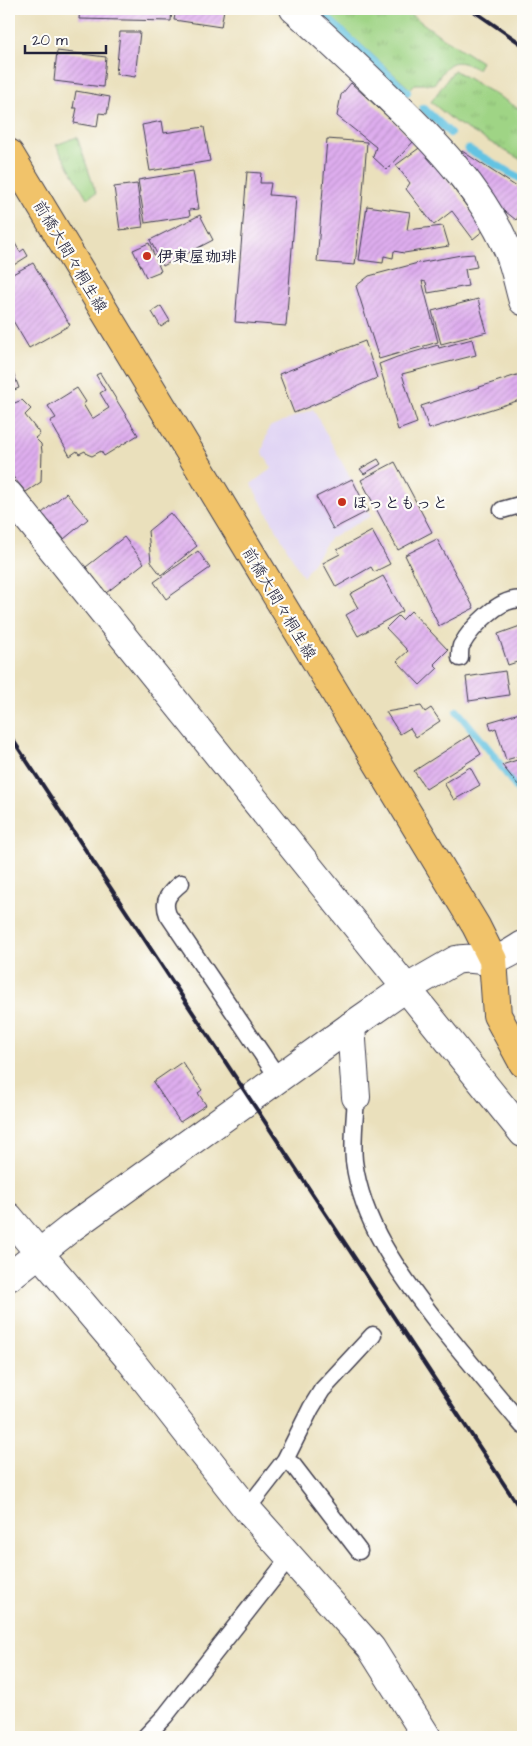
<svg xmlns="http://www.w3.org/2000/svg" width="532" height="1746" font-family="'Architects Daughter','Klee One',sans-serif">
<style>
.built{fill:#e0d4f4}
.grass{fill:url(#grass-tufts);stroke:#607b60}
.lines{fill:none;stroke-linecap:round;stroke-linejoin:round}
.stream{stroke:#64c3e2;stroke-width:8}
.building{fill:url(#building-hatch)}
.service-casing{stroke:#403e4e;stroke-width:19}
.minor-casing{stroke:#403e4e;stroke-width:30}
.tertiary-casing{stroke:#403e4e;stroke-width:30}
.primary-casing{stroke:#403e4e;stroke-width:30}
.service{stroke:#fff;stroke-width:16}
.minor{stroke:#fff;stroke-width:28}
.tertiary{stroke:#fff;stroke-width:28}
.primary{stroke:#f1c36a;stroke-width:28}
.rail{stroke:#22223b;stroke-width:4}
.poi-dot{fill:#c8321e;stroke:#fdfcf7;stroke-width:2}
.labels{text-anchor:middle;stroke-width:4.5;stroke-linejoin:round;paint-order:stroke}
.street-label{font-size:16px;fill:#22223b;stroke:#fdfcf7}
.poi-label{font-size:16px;font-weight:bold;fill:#22223b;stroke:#fdfcf7;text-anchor:start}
</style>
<defs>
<pattern id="grass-tufts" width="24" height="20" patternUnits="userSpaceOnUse" patternTransform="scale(1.25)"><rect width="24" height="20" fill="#9fd485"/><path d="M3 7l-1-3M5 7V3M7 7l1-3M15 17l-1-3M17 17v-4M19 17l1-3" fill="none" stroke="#89b674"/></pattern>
<pattern id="building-hatch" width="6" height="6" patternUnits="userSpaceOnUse" patternTransform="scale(1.25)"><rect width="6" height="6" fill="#deadee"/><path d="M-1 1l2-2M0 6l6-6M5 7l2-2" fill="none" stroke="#be95cd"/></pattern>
</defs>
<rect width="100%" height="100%" fill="#fdfcf7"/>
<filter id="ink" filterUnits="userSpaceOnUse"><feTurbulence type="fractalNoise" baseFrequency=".02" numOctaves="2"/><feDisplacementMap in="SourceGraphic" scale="10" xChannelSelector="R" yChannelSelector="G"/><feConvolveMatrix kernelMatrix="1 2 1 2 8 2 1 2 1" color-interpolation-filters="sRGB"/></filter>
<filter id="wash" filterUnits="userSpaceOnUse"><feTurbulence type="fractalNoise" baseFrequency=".0096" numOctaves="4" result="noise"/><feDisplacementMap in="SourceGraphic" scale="20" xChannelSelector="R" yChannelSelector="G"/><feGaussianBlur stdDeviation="1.12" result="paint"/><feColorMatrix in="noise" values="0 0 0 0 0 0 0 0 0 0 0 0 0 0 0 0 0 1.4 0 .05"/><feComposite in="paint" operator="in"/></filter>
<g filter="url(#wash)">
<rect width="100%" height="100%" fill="#eae0bc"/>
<path class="built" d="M313,409L371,516L330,538L303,577L251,484L272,468L262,452L269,427Z"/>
<path class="grass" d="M322,9H403L439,35L481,62L477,69C451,55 448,64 434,84H415L410,89Z
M454,70L523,111V161L455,122L431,102Z
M77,137L96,193L87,198L56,145Z"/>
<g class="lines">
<path class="stream" d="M317,9L407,92
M423,108L450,133
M468,149L523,180
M457,711L491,752L523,797"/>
</g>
<g id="blocks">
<path class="building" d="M80,9H172L171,21L79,19Z
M176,9H224L221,27L174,20Z
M120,32H140L135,77L116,74Z
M57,51L106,57L103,87L54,81Z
M351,83L414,141L387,170L373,157L376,147L337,116L341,95Z
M76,91L110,97L107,114L99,113L97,127L74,123L77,108H73Z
M162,121L164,133L204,127L210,161L150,171L142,125Z
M327,139L367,142L362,203L355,265L317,262Z
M422,146L484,230L473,239L452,211L434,225L406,189L410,183L396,165Z
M462,151L523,191V211L516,220L491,200L459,155Z
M193,171L199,209L189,210L190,216L145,223L138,180Z
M247,172L261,173L260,183H271L269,195L296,197L286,326L235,322Z
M137,184L143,227L120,230L114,187Z
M367,206L410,212L407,230L443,226L449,246L404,253L394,251L393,258L384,256L383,263L359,260Z
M200,215L213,240L163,266L150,240Z
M9,233L20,252L24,249L28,256L9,268Z
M149,243L161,271L146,277L133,250Z
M474,254L477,267L465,269L468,286L428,293L426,282L422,281L438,342L379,359L356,286L369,276L418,263L461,255Z
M33,263L70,325L29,348L9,314V276Z
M478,299L487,332L441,344L432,311Z
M161,306L170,321L161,327L152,312Z
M472,339L476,355L402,374L417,423L398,430L379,364L397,357L438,345L439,348Z
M365,341L377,378L294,413L279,374Z
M9,361L19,388L9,392Z
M100,373L138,435L104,456L101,451L92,456L87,454L85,451L79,454L77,451L70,456L50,421L56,418L48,406L77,388L86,402L83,404L92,419L109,408L100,393L105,390L96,375Z
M523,373V399L429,429L421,406Z
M9,396L12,404L22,400L31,409L25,415L40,434L35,438L41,444L42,452L41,482L26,492L9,472Z
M378,459L381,464L364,474L360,469Z
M395,462L432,532L398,550L361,480Z
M352,479L368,511L333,529L316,497Z
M66,493L88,519L64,539L42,513Z
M170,513L197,546L161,575L151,562L148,531Z
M372,531L390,564L374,572L371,567L336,587L323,563L340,554L337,550Z
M124,537L144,563L106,593L86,567Z
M437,539L474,608L439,626L405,555Z
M198,551L210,568L166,599L154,582Z
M383,576L403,611L358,636L346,615L358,608L350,594Z
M411,611L448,650L434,664L438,668L420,685L397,661L408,651L386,628L398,616L402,620Z
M523,625V660L508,665L498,634Z
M505,671L509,695L469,701L466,677Z
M523,674V702H520L517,675Z
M421,706L425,712L431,708L440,721L416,737L410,728L400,734L386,712Z
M523,712V755L506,760L496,728L491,730L489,722Z
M470,735L481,754L426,789L414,771Z
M523,758V791L502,765Z
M470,767L480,785L454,800L444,783Z
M182,1062L202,1090L198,1093L206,1105L180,1122L153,1082Z"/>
</g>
</g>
<g filter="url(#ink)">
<use href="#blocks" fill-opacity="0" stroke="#403e4e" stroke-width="1"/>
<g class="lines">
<defs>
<path id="service" d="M502,510L523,504
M460,658C460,654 460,649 461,646C471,628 501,595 523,600
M181,883C169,893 162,900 168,915L279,1079
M356,1097C355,1117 352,1141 354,1161C362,1223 399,1273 436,1321C464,1356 494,1391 523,1426
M285,1460L293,1465L359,1551
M247,1509L285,1460L311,1408L322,1390L373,1335
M145,1737L165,1716L283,1566L291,1557"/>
<path id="minor" d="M294,9C325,36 354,64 383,92C431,138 481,188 508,250C515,266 518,284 523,301
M351,1026L356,1097
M39,1253L130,1360L247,1509L371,1648L427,1737"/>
<path id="tertiary" d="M9,495L523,1133
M9,1217L39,1253
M9,1277L71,1228L351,1026L397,994L456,960C471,956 481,962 493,960C504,958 515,950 523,945"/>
<path id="primary" d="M9,153L476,926L493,960L497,1015L523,1063"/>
</defs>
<use href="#service" class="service-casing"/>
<use href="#minor" class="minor-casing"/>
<use href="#tertiary" class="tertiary-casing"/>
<use href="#primary" class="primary-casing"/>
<use href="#service" class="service"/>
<use href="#minor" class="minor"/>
<use href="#tertiary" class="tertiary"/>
<use href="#primary" class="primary"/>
<path class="rail" d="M471,9L523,45
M9,734L523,1513"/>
</g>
</g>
<g class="poi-dot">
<circle cx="147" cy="256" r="5"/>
<circle cx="342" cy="502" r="5"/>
</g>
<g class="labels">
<g class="street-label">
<text transform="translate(71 256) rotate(59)" y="6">前橋大間々桐生線</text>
<text transform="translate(280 603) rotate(59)" y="6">前橋大間々桐生線</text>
</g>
<g class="poi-label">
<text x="157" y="262">伊東屋珈琲</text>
<text x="352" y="508">ほっともっと</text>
</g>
</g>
<rect width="532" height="1746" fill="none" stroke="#fdfcf7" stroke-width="30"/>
<path d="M25 45v8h81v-8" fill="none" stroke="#22223b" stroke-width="2.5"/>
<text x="32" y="45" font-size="15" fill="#22223b" stroke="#fdfcf7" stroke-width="4" paint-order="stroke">20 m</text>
</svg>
